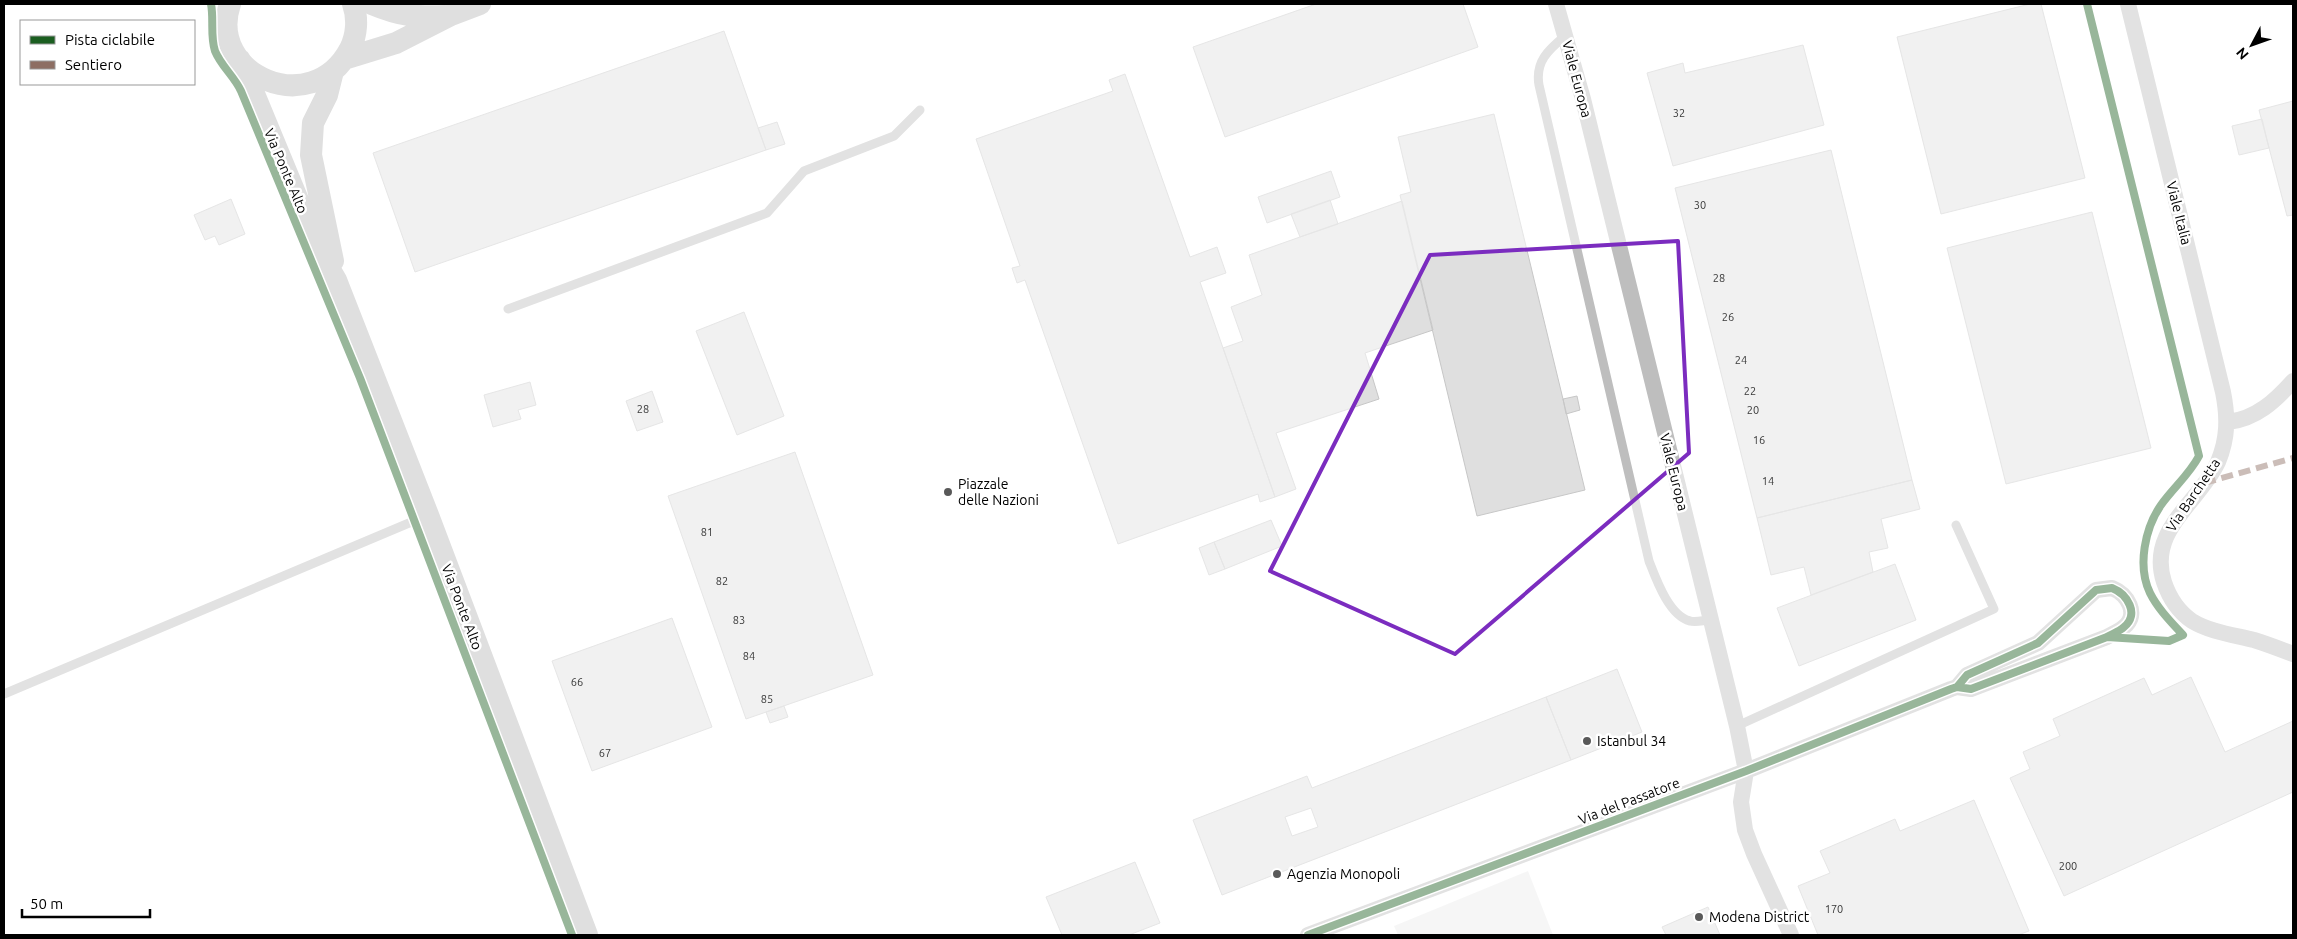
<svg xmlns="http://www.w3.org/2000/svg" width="2297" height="939" font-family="Ubuntu,sans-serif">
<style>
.green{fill:#ececec}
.building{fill:#dfdfdf;stroke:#c7c7c7;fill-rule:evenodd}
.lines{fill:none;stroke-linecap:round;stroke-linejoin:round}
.lane{stroke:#bebebe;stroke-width:9}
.street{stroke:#bebebe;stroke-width:16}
.secondary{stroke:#b8b8b8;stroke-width:22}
.quiet{stroke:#8d6e63;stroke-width:6;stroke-dasharray:12 6;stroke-linecap:butt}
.cycleway-casing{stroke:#fff;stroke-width:11}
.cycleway{stroke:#1b5e20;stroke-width:8}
.marked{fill:none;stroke:#7b2cbf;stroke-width:4;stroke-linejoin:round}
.poi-dot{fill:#595959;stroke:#fff;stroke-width:2}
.labels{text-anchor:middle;stroke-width:5;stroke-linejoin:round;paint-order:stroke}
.number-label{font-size:11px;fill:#383838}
.street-label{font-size:14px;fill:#000;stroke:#fff}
.poi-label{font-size:14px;fill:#000;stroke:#fff;text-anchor:start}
</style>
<rect width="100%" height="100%" fill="#fff"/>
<path class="green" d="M1528,871L1553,935H1398L1394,926Z"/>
<path class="building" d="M1316,4H1463L1478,47L1225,137L1193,47Z
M2030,4H2041L2085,178L1941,214L1897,37Z
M724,31L766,150L415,272L373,153Z
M1803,45L1824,125L1673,166L1647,73L1683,63L1685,73Z
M1125,74L1190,257L1217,247L1226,273L1200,282L1275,497L1260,502L1258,494L1118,544L1025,280L1017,283L1012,268L1020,266L976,139L1113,91L1109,80Z
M2293,101V215L2287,216L2259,110Z
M1494,114L1585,490L1477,516L1400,195L1411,192L1398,137Z
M2262,119L2269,148L2239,155L2232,126Z
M777,122L785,144L766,150L758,128Z
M1831,150L1912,480L1757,518L1675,188Z
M1331,171L1340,197L1267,223L1258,197Z
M231,199L245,234L219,245L215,236L205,240L194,215Z
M1330,200L1338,224L1300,237L1291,214Z
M1402,201L1433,330L1365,353L1379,399L1276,433L1296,489L1275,497L1223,348L1243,341L1231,307L1262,295L1249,255Z
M2092,212L2151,448L2006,484L1947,248Z
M744,312L784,416L737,435L696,331Z
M530,382L536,405L518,410L521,419L493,427L484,395Z
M652,391L663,422L637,431L626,401Z
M1577,396L1580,410L1566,414L1563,399Z
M795,452L873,675L746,719L668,496Z
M1912,480L1920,509L1881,519L1888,548L1869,552L1873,572L1811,595L1804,567L1771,575L1757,518Z
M1271,520L1282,546L1225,569L1214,542Z
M1214,542L1225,569L1209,575L1199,548Z
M1895,564L1916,620L1799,666L1777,608Z
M672,618L712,727L592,771L552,661Z
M1617,669L1642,732L1571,760L1546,697Z
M2191,677L2225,752L2293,721V792L2064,896L2010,778L2030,769L2023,752L2060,736L2053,719L2144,678L2152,695Z
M1546,697L1571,760L1222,895L1193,820L1307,776L1312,788ZM1311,808L1318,827L1292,836L1285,817Z
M784,706L788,717L770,723L766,712Z
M1974,800L2029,931L2018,935H1818L1798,886L1830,873L1820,851L1895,819L1900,831Z
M1135,862L1160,923L1129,935H1062L1046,897Z
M1708,907L1720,935H1666L1662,927Z"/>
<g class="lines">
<path class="lane" d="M1565,36C1548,50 1535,62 1539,85L1649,561C1656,579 1669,616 1690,621C1696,623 1704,620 1710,620
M508,309L767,213L804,171L894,136L920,110
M4,694L428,515
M1737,726L1994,609L1956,525"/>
<path class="street" d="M1556,4L1583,99L1737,726L1746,771L1741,802L1745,830L1754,854L1791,935
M2128,4L2223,392C2228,417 2228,438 2218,462C2199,503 2147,530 2164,582C2169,597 2179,612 2192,621C2210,632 2234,635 2254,640C2267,644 2280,649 2293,654
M2228,422C2256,419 2275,401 2293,381
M1308,935L1746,771L1951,689L1957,687L1971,689L2107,637C2112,634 2120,631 2124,627C2140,614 2127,594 2112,588L2096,590L2038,643L1967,675L1957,687"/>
<path class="secondary" d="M230,4C206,75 312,121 350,49C357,35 358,18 353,4
M372,4C401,16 415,17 445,16
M344,59L396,43L451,15L480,4
M240,60L319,251L336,280L428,515L587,935
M333,261L311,155L313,123L327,95L333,71"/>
<path class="quiet" d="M2204,483L2293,458"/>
<defs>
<path id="cycleway" d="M211,4C214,19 210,36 215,51C221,66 234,76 241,91L360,378L572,935
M2087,4L2199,456C2189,475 2173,488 2161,505C2145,528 2137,566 2150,593C2158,609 2171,622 2183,635L2169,641L2107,637
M1308,935L1746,771L1951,689L1957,687L1971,689L2107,637C2112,634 2120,631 2124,627C2140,614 2127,594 2112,588L2096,590L2038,643L1967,675L1957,687"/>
</defs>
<use href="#cycleway" class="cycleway-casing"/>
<use href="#cycleway" class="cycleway"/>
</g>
<path d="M0 0H2297V939H0ZM1678,241L1689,453L1455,654L1270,571L1430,255Z" fill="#fff" fill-opacity=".55" fill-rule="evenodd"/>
<path class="marked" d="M1678,241L1689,453L1455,654L1270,571L1430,255Z"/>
<g class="poi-dot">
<circle cx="948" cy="492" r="5"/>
<circle cx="1587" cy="741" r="5"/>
<circle cx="1277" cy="874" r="5"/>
<circle cx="1699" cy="917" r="5"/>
</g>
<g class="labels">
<g class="number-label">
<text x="1679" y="117">32</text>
<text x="1700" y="209">30</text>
<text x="1719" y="282">28</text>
<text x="1728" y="321">26</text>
<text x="1741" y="364">24</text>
<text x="1750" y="395">22</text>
<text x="643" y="413">28</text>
<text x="1753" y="414">20</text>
<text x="1759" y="444">16</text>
<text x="1768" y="485">14</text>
<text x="707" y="536">81</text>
<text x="722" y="585">82</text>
<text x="739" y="624">83</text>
<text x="749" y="660">84</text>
<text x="577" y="686">66</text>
<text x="767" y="703">85</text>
<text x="605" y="757">67</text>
<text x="2068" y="870">200</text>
<text x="1834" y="913">170</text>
</g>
<g class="street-label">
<text transform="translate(1577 79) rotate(75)" y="5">Viale Europa</text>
<text transform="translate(286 171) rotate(67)" y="5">Via Ponte Alto</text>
<text transform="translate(2179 213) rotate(76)" y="5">Viale Italia</text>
<text transform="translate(1674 472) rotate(76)" y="5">Viale Europa</text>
<text transform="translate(2193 495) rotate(-56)" y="5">Via Barchetta</text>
<text transform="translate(462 607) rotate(69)" y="5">Via Ponte Alto</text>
<text transform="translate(1629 801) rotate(-21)" y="5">Via del Passatore</text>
</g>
<g class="poi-label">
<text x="958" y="489">Piazzale<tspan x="958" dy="16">delle Nazioni</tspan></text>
<text x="1597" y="746">Istanbul 34</text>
<text x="1287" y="879">Agenzia Monopoli</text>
<text x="1709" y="922">Modena District</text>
</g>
</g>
<rect width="2297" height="939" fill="none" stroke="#000000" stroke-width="10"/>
<rect x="20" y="20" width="175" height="65" fill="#ffffff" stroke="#999999"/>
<rect x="30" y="36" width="25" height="8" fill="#1b5e20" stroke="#999999"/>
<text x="65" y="45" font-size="15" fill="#000000">Pista ciclabile</text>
<rect x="30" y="61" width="25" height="8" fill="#8d6e63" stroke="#999999"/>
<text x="65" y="70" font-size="15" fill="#000000">Sentiero</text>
<g transform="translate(2252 45) rotate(229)" stroke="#ffffff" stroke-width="4" paint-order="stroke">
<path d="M0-4L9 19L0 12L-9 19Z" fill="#000000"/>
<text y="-8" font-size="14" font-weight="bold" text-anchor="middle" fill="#000000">N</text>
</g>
<path d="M22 909v8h128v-8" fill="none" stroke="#000000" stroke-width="2.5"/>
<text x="30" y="909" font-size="15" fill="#000000" stroke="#ffffff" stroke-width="4" paint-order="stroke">50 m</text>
</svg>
